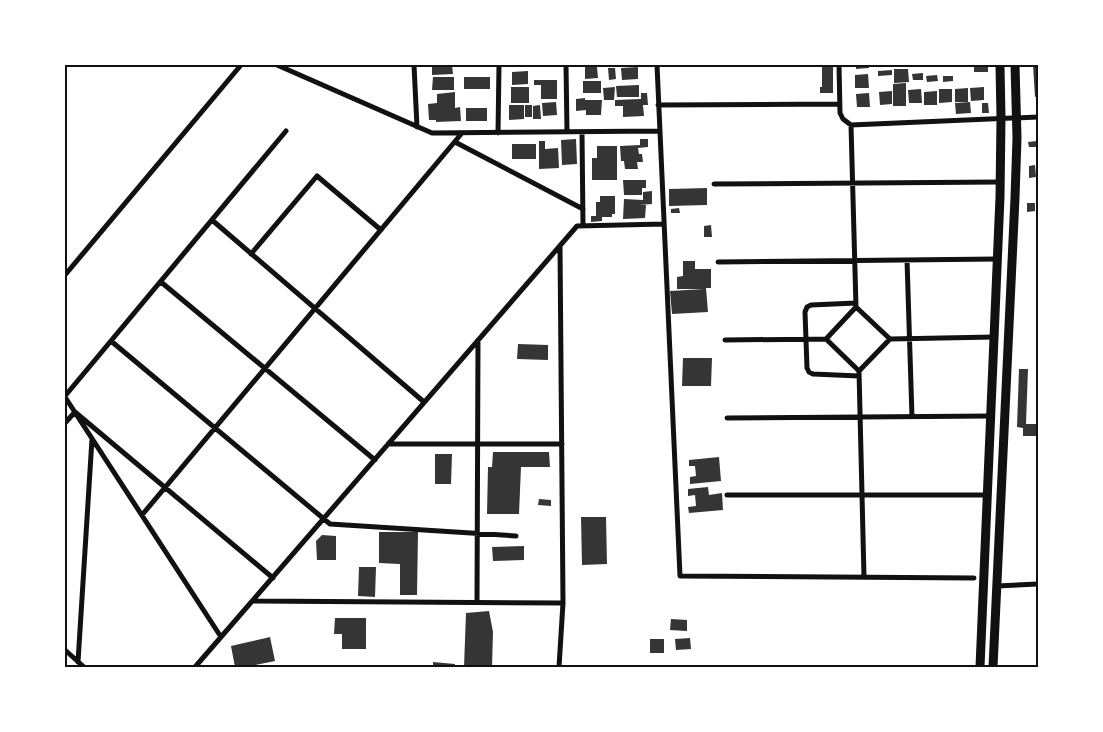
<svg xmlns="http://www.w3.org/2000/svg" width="1103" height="732" font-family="Manrope,sans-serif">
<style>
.building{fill:#353535}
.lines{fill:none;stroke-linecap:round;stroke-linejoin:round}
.minor{stroke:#111;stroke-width:5}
.tertiary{stroke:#111;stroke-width:9}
.neatline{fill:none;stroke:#111;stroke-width:2}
</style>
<rect width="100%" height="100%" fill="#fff"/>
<path class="building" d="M432,65H452L453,74L432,75Z
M822,65H833V93H820V87H822Z
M856,65H869V68L856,69Z
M974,65H988V72H974Z
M1033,65H1038V96L1035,97Z
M585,67H597L598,78L585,79Z
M638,67V79L622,80L621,68Z
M608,68H615L616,79L609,80Z
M894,69H908L909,82L894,83Z
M892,70V75L878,76V71Z
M528,71V84L512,85V72Z
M923,73V80H913L912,74Z
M868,74L869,88H855V75Z
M937,75L938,81L927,82L926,76Z
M943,76H953V81L943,82Z
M433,77H454V90H432Z
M464,77H490V89H464Z
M534,80H557V99H541V85H534Z
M583,81H601V93H583Z
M906,83V106H893V84Z
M639,85V97H617L616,86Z
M511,87H529V103H511Z
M615,87L614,100H604L603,88Z
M984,87V100L971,101L970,88Z
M968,88V102H955V89Z
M921,89L922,103H909L908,90Z
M939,89H952V102L939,103Z
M892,91V104L880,105L879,92Z
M937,91V105H924V92Z
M455,92V108L460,107L461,121L436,122V120H429L428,104L437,103V94Z
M641,93H647L648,105H643L644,116L623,117V106H615V100L641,99Z
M869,93L870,107H857L856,94Z
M585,98V100H602L601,115H586V110L576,111V99Z
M556,102L557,115L543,116L542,103Z
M970,102L971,113L956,114L955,103Z
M982,103H988L989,113H982Z
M509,105H524V119L509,120Z
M525,105H532V117H525Z
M540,105L541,119H533V106Z
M466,108H487V121H466Z
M576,139L577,164L562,165L561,140Z
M640,139H648V147L638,148L639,154H642L643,162H637L638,169H625L624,161H621L620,146L640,145Z
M539,141H545V149L558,148L559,168L539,169Z
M1037,141V147H1029L1028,142Z
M512,144H536V159H512Z
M597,146H617V180H592V158H597Z
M1035,165L1036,177L1029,178V166Z
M623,180H646V188H642V195H624Z
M707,188V205L669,206V189Z
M652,191V204L639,205H646L645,218L623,219L624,199L643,200V192Z
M600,196H615V214H612V217H602V221L591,222V216H596V202H600Z
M1027,203H1035V211L1027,212Z
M679,208L680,213H671V209Z
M711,225L712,237H704V226Z
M683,261H695V269H711V288H706L708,312L672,314L670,291L704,289H677V277L683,276Z
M518,344L548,345V360L517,359Z
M683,358H712L711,386H682Z
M1019,369H1028L1026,424H1038V436H1023V428L1017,427Z
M493,452H549L550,467H521L519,514H487L488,467H492Z
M435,454H452L451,484H435Z
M719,457L721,481L690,484V477L696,476L695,466H689V460Z
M708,487L709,495L722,493L723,510L689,513L688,507L696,506L695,495L688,496V489Z
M539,499L551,500V506L538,505Z
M581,517H606L607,564L582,565Z
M379,532H418L417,595H400V564L379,563Z
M322,535L336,536V560H317L316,541Z
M524,546V560L493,561L492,547Z
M359,567H376L375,597L358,596Z
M489,611L493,632L492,667H464L466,613Z
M335,618H366V649H342V634H334Z
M671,619L687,620V631L670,630Z
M270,637L275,661L245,667H235L231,646Z
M690,638L691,649L676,650L675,639Z
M650,639H664V653H650Z
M433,662L455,664V667H433Z"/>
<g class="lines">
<path class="minor" d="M277,65L432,133L660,131
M414,65L417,127
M566,65L567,132
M657,65L680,576L974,578
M839,65L840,113L843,119L851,125L1038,117
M658,105L839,104
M851,125L856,307L890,339L859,371L826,339L856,307
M582,132L583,226
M498,133L499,65
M455,142L583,209
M714,184L1000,182
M212,220L424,402
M251,254L317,176L381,230
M907,260L912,417
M718,262L997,259
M65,275L241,65
M161,282L375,460
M856,303L811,305L807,307L805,312L807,368L809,372L813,374L859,376
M890,339L994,337
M725,340L826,339
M111,341L330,524L516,536
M859,371L864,577
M65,396L286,131
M65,397L221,637
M727,418L991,416
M65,423L75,412L273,578
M388,444H562
M727,495H987
M142,515L462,133
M997,586L1038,584
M253,601L563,603
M477,602L478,340
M65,650L84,667
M78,662L92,439
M195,667L577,226L664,224
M559,667L563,603L560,246"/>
<path class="tertiary" d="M980,667L1000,197L1001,118L1000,65
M993,667L1015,198L1017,138L1015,65"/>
</g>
<rect width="1103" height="732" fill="none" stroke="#ffffff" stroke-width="132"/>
<rect x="66" y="66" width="971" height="600" class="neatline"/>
</svg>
